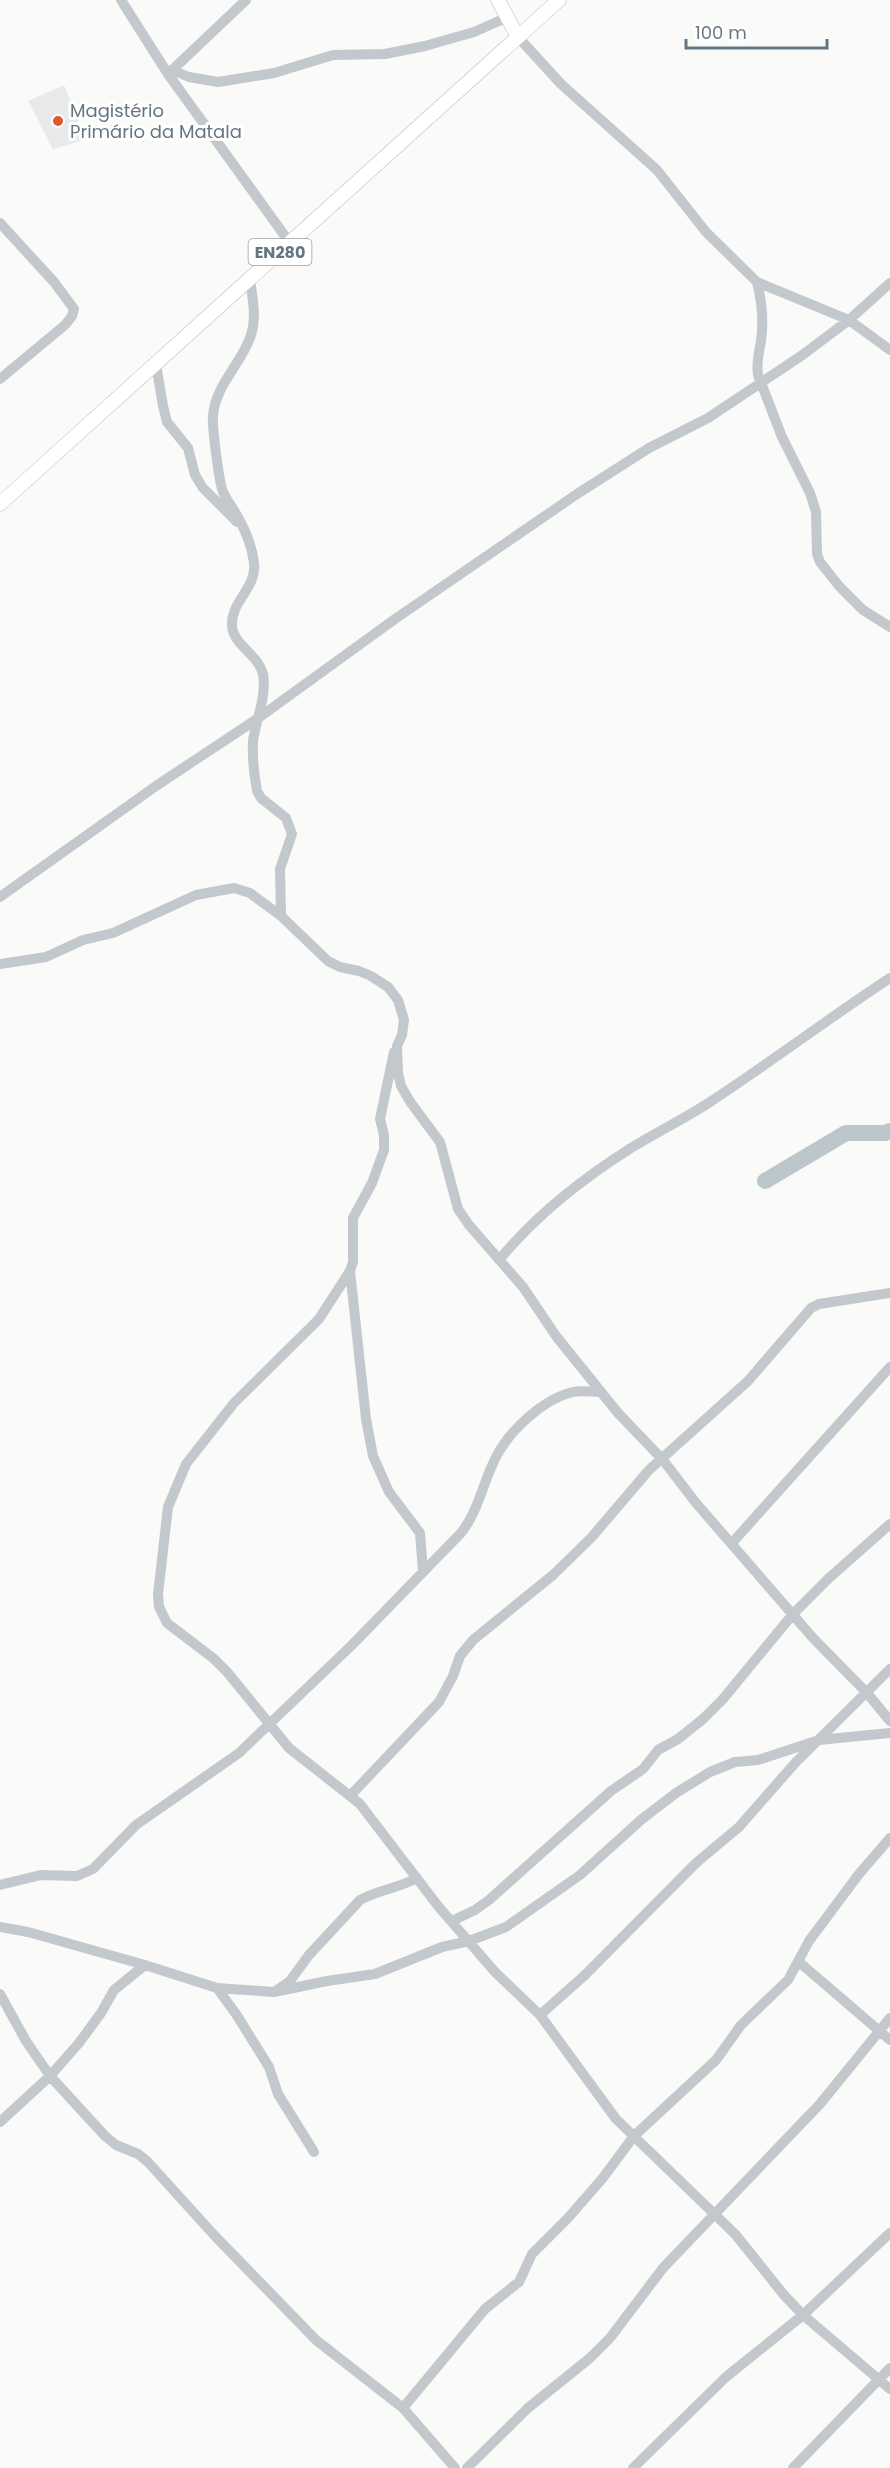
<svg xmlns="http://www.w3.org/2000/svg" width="890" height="2468" font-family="Poppins,sans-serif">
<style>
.built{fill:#e8e9e9}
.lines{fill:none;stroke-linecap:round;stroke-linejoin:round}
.river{stroke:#bbc7cb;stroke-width:16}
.major-casing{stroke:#b5babe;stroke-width:15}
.minor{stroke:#c3c8cc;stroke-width:10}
.major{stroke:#fff;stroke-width:14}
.poi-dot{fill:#e4572e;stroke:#fff;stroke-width:2}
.labels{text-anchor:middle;stroke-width:6;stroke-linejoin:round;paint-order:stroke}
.shield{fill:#fff;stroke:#939fa8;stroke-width:1.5}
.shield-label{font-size:16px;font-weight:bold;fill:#657683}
.poi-label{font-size:18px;fill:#657683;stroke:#fff;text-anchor:start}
</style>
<rect width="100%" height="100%" fill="#fafaf8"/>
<path class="built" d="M64,85L85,140L53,149L28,101Z"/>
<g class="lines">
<path class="river" d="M765,1181L846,1133H885L890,1131"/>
<defs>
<path id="major" d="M498,0L518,37
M0,504L559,0"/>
</defs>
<use href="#major" class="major-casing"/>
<path class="minor" d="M121,0L168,74L290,243
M518,37L561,84L657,170L706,232L757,282L849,320L890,350
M172,70L189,77L218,82L274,73L333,55L385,54L425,46L474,32L508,17
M168,74L246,0
M0,223L54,282L74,309L72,316L65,325L0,379
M250,280C253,300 257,319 250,338C240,365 215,386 213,416C212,427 219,482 223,492C226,499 231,505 235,512C244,527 252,545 254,563C257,588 231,601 232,625C232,644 258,654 263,674C267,696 256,719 253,741C252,758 254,774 257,791L261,798L286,818L292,834L280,869L281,916
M757,282C762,302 764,320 761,341C759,353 756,362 758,375L782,437L810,493L816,512L817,554L820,562L839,586L863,610L890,627
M156,364L163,406L167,422L188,448L195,475L203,488L237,522
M0,897L156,786L257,719L395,619L577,494L649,448L708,418L801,356L849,320L890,283
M0,964L46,957L83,940L113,933L196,895L234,888L250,893L281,916L328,961L340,967L359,971L371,976L388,987L398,1000L404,1020L402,1035L397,1046L398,1073L401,1086L411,1103L440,1142L458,1209L469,1225L523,1287L556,1336L618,1413L663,1460L696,1503L813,1638L867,1693L890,1721
M499,1260C536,1215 582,1179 631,1148C657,1132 684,1119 710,1102C771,1062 829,1018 890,978
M350,1271L366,1419L373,1456L389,1492L420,1533L423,1572
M890,1293L819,1304L811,1308L748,1381L649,1470L591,1538L553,1575L473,1640L460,1656L453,1676L439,1702L350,1796L360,1804L438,1906L495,1972L540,2015L616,2119L735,2234L784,2295L803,2315L890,2389
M732,1543L890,1367
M350,1796L289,1748L228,1673L213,1658L167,1623L159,1607L158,1594L168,1507L186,1464L234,1403L319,1319L350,1271L353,1262V1218L372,1183L384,1150V1135L380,1119L394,1052
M0,1885L41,1875L77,1876L93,1869L136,1825L239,1753L352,1645L461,1533C479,1510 483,1482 496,1457C510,1430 543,1399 573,1392C581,1390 592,1392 600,1392
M452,1921L475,1910L489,1900L611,1791L643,1769L658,1750L678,1739L703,1719L723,1699L793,1614L828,1579L890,1524
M0,1927L28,1932L145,1965L217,1988L274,1992L290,1981L309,1955L360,1900C378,1890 399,1888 417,1878
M799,1962L890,2040
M217,1988L236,2014L269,2067L278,2094L314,2152
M274,1992L327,1981L375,1974L442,1947L469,1941L506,1927L580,1875L642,1819L676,1793L710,1772L735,1762L758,1760L819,1740L890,1733
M0,1994L26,2041L50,2076L105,2136L116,2145L138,2154L147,2161L214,2235L316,2340L403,2408L455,2468
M540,2015L585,1975L696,1863L739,1827L796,1762L890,1669
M0,2122L50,2076L79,2043L101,2013L114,1990L145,1965
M403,2408L485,2309L519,2282L532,2254L568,2218L602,2179L634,2136L716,2060L741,2025L788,1980L809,1941L859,1874L890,1838
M467,2468L528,2408L590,2358L610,2338L663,2268L820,2104L890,2018
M633,2468L726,2377L803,2315L890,2233
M793,2468L890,2368"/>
<use href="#major" class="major"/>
</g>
<circle class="poi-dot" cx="58" cy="121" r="6"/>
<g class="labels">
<rect class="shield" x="248.5" y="239" width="63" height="26" rx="4.5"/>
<g class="shield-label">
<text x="280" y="258">EN280</text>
</g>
<g class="poi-label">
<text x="70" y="117">Magistério<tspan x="70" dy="21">Primário da Matala</tspan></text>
</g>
</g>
<path d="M686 39v9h141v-9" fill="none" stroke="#657683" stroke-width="3"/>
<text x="695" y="39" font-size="18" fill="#657683" stroke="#ffffff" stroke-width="4.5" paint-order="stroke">100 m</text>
</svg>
